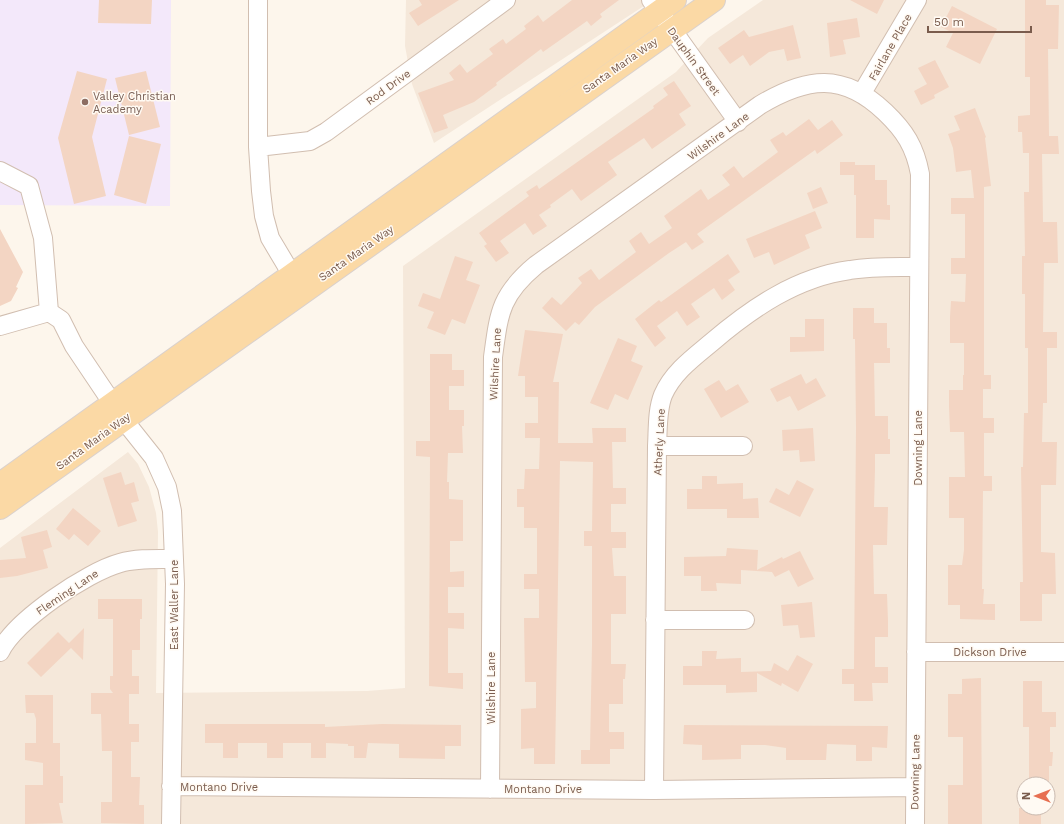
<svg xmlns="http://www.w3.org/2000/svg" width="1064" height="824" font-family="'Work Sans',sans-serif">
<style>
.residential{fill:#f5e8da;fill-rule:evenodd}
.education{fill:#f3e8fa}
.building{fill:#f3d5c3}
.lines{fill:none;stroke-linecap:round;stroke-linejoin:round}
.minor-casing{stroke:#d1beb0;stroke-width:20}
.major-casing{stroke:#dad1cd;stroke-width:24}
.minor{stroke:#fff;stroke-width:18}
.major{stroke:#fbd9a5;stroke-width:22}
.education-dot{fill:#8d6e63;stroke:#fffaf3;stroke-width:1.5}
.labels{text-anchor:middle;stroke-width:3;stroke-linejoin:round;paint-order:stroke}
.street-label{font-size:11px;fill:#7a5c4d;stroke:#fffaf3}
.education-label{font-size:11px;fill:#785e54;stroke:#fffaf3;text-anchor:start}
</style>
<rect width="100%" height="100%" fill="#fdf6ec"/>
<path class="residential" d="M406,0H653L434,143L412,84L405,46Z
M763,0H1064V824H0V548L128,452L138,464L149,487L156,513L158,532L156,693L367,691L405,688L403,266L676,72L708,38ZM1024,784H1048V808H1024Z"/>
<path class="education" d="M0,0H171L170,206L0,205Z"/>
<path class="building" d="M99,0H152L151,24L98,23Z
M419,0H459L418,26L409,13L422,5Z
M572,0H619L600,14L602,17L591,26L587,21L543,52L541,49L496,83L497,85L474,102L443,115L448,128L434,133L418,93L454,80L449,73L460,64L467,73L493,54L489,49L503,39L506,44L526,29L524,26L538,15L543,22Z
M850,0H884L877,14Z
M1025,0H1046V5H1059L1058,49H1048L1049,136H1058L1059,154H1042L1043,222H1057L1058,263H1044L1043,332H1057V348H1047V403H1043L1042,442H1057L1056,485H1041V552L1055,553L1056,594H1042V621H1020V582H1023L1021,467H1023L1024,413H1028V348H1025V294H1022V256H1025L1024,192H1029V153H1023L1022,132H1018V116L1030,115V77H1025Z
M952,6L997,29L980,64L946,47L953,33L941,27Z
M857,18L860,37L843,40L846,54L830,57L827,23Z
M793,25L801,58L787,61L784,49L769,52L750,66L743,55L730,64L718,48L744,30L749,37Z
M935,60L949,87L934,95L935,98L921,105L914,91L927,84L918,68Z
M77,71L107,79L92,137L106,196L74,204L58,138Z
M146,71L160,127L129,135L115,78Z
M674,81L691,106L679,114L686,125L652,149L644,138L608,162L617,175L581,201L572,189L550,205L551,207L539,215L547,226L533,235L525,223L500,241L509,253L496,262L484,246L487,244L479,233L529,196L526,192L537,185L539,189L654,108L653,106L668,95L663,88Z
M975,108L986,137L985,138L991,186L984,187V375H991V389H983V418H994V433H984V476H992V491H983L982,589H984L983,604H995V620L960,619V605H948V565H962L964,550V518H949V477H965L964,432H950L949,406V390H963V375H964V343H950V317L951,301L965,302L966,274H951V258H965V214H951V198H974L971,170L956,172L953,148L948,134L960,130L954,116Z
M809,119L818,130L832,120L843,135L817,154L815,150L697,234L704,242L692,250L686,242L669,253L595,307L579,325L575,322L566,331L542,308L552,297L561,305L582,283L578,278L591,269L599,280L636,252L629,241L641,232L649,244L672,228L664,216L701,189L708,200L730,185L722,175L734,166L743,178L778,152L770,140L783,132L786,136Z
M129,136L161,144L146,204L114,195Z
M840,162H855V165H875V180H887V205H890V220L874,219V238H856V195H854V175H840Z
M821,187L828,203L813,209L807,193Z
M815,211L822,228L805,235L810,248L774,265L769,252L754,258L746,239Z
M0,229L23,272L16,287L18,288L11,301L0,306Z
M728,254L740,272L728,280L735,290L722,300L714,288L691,304L700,317L687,326L677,311L657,326L666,338L655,347L635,319L659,300L661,302Z
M455,256L473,262L466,280L480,285L465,324L452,319L445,335L427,328L434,312L418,306L423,293L440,299Z
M853,308H874V323H887V348H890V363H874L875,416H888V439H890V454H875V469L874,507H888L887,545H873L874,594H887L888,621V637H875V667H888V683H872L873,701H854V684H842V669H854L856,428L855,339H853Z
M805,319H824V351L790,352V337H805Z
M525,330L563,334L553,382H559L558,443H593L592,428H626V442H612L613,488H626V504H611V532H626V548H612L614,576H626V614H611V664H626L625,679H623V704H609V732H624V749H610V764H581V750H590L592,645V546H584V531H592L593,462L560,461L555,764H534V748L521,749V709L536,708V682H525L524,618H539V589H524V574H537V528H524V507H517V489H524L525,469H539L540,438H525V423H538V397H525V376H518Z
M618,338L637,346L631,361L643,366L628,400L615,394L608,410L590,403Z
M430,354H452V370H464V386H449V410H464V426H462L463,453H448L447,482H449V499L463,500V541H450V572L464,571V587H448V613H464V629L448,628V673H463V689L429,686L430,457L416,456V441H430Z
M801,374L806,384L816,378L826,396L798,411L790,396L777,402L770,389Z
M719,380L726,391L738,384L749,402L721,418L704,389Z
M813,428L815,461L800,462L799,450L783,451L782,430Z
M121,472L125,485L134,482L139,501L131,503L137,521L118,527L103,478Z
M702,476H717V484L743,483V499L758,498L759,518H727V509H687V489H702Z
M797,480L814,489L800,517L769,502L776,488L789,495Z
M73,508L101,531L88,546L74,534L69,540L56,529Z
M47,530L52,547L43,550L48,568L17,576L0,578V560L26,558L21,537Z
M727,548L758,550L757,570L782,557L783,559L800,551L814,579L798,587L789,570L775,577L772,572L741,570V584L716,583L717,591H701V576H684V557L726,556Z
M98,599H142V619H140V650H132V676H139V694H129V724H139V742H131V777H140L139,805H144V824L101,823V802H112V751H102L101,714H91V693H113L110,689V676H113V619H98Z
M812,602L815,637L800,638L798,625L783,626L781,605Z
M84,628L83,660L71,648L41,677L27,663L58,632L69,643Z
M702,651H717L716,659L741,658V672L771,671L774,663L788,671L797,655L813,664L798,692L782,683L781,686L757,673V692L726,693V685H683V666H702Z
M981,678L982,824H948V785H963V737H948V694H962V679Z
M1023,681H1042V712H1056V727H1050V752H1053L1052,766H1049V784H1029V727H1023Z
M25,695H53V743H60V776H63V803H59L63,823L25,824V785H43V763L25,760V743H36V719L34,713H26Z
M205,724H325V727L382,724L461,725V746H445V759L399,758V744L368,743L366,758H354V746H348V744L326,743V758H311V743H283V758H267V743H238V758H223V743H205Z
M684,725L888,726L887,748L872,747V761H856V745L827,744L826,760H786V748L765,745H741V759L702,760V745L683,744Z
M1019,808H1041V824H1019Z"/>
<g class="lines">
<defs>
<path id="minor" d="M258,0V147L261,191L264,216L270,238L292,275
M651,0L738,122
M862,93L917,0
M258,147L310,141L326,132L506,0
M0,171L29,186L43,238L49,312
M0,326L49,312L61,320L74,346L123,419L154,458L167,487L172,511L175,584L171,824
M657,446H743
M655,620H745
M0,652C14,621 87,572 120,563C137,558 156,559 174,559
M916,652H1064
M171,786L654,790L915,787
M490,789L493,357C499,313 500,295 536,265L760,105C807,77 843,72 885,112C905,131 915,147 920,174L915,824
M654,790L657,446C658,429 657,410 663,395C673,372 694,357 712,342C752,308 797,277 850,270C873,266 896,267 919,267"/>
<path id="major" d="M0,484L675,0
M0,508L714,0"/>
</defs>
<use href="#minor" class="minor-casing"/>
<use href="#major" class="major-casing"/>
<use href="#minor" class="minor"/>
<use href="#major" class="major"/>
</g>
<circle class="education-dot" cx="85" cy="102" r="4"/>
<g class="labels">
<g class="street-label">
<text transform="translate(890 47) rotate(-60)" y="4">Fairlane Place</text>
<text transform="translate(694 61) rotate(54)" y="4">Dauphin Street</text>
<text transform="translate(620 65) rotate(-35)" y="4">Santa Maria Way</text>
<text transform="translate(388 87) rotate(-36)" y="4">Rod Drive</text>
<text transform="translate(718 136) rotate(-36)" y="4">Wilshire Lane</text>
<text transform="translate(356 253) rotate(-35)" y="4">Santa Maria Way</text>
<text transform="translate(495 364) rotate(-87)" y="4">Wilshire Lane</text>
<text transform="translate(93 441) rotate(-36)" y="4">Santa Maria Way</text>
<text transform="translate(659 442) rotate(-87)" y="4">Atherly Lane</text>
<text transform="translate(918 448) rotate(-90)" y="4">Downing Lane</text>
<text transform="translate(67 592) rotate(-34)" y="4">Fleming Lane</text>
<text transform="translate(174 605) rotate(-90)" y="4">East Waller Lane</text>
<text x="990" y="656">Dickson Drive</text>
<text transform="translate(491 688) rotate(-90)" y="4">Wilshire Lane</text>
<text transform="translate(915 772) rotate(-89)" y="4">Downing Lane</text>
<text x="219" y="791">Montano Drive</text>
<text x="543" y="793">Montano Drive</text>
</g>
<g class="education-label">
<text x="93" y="100">Valley Christian<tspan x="93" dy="13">Academy</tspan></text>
</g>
</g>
<g transform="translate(1036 796) rotate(270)"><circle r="19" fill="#fffaf3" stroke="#cabbb1"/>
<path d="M0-3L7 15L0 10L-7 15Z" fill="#e76f51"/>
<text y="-6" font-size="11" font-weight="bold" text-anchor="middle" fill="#7a5c4d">N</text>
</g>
<path d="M928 26v6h103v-6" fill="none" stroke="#7a5c4d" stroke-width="2"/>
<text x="934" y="26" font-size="12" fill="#7a5c4d" stroke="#fffaf3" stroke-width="3" paint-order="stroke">50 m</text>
</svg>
